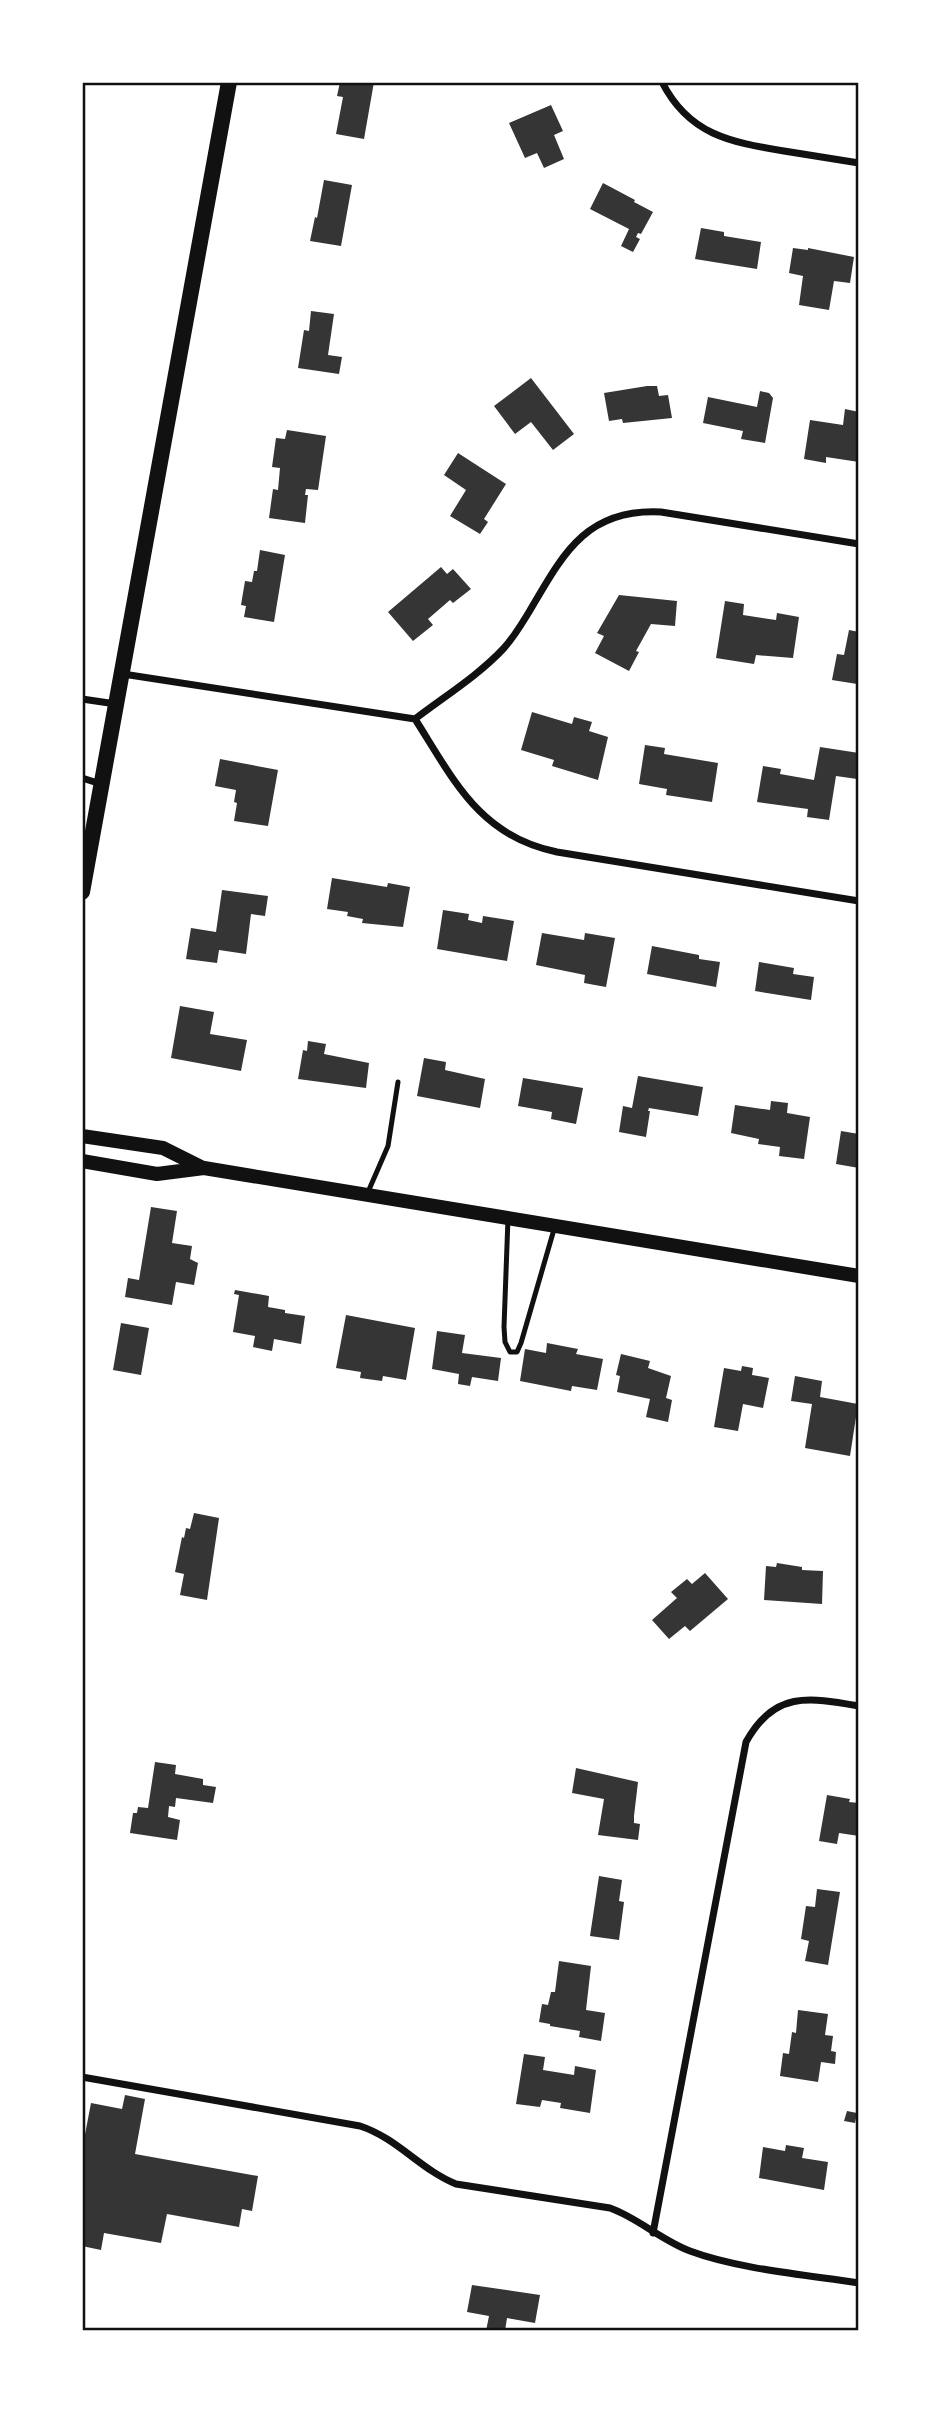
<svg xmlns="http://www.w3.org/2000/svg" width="941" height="2413" font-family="Barlow,sans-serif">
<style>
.building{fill:#353535}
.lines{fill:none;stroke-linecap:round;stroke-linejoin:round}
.service{stroke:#111;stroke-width:5}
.minor{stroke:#111;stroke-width:7}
.secondary{stroke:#111;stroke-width:14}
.primary{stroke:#111;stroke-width:16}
.neatline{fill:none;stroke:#111;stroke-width:2.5}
</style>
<rect width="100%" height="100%" fill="#fff"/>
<path class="building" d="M340,82H374L364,139L336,134L343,97L337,96Z
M551,105L563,131L554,135L564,159L544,168L537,153L525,158L509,123Z
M324,180L352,185L341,246L310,241L315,217L317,218Z
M603,183L635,200L634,202L653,212L641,234L638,233L636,237L640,239L633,252L621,246L629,229L590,209Z
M701,228L724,232V236L761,242L757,269L695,259Z
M793,248L808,250V248L854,257L850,283L834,281L829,310L799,305L803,276L789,273Z
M311,311L334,314L328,355L342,357L339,374L298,368L304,330L309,331Z
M531,378L574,434L553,450L531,422L515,434L494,406Z
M647,386H657L659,396L668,395L672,418L623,423L622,419L609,421L604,393Z
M760,391L769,393L773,398L765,443L741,439L743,431L703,423L708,397L757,407Z
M845,409L859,412V462L826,457V463L804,459L810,420L843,425Z
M287,430L326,436L318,490L306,489L305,495H308L305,523L269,518L273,489L278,490L280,468L272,467L276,438L285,439Z
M458,453L506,484L484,519L488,522L480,534L450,516L466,490L444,475Z
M260,550L285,555L274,622L244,617L246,606L241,605L245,581L252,582L254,571H257Z
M441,567L447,574L453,569L471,589L453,603L450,600L428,619L433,625L413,641L388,612Z
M619,595L677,601L675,626L651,624L636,651L639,652L629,671L595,653L604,636L597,633Z
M725,601L744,604L743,615L776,620L777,613L799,617L793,658L756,655L754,664L716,658Z
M849,630L859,632L857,684L832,680L837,654L844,655Z
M532,712L572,724L574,717L592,722L589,731L608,737L598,780L552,766L554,760L521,750Z
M645,745L665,748L664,754L718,763L712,802L666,795L667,789L639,784Z
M820,747L859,753L857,779L836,776L829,820L807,817L808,809L757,802L763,766L781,769L780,774L814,780Z
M220,759L278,770L268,826L234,821L237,803L234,802L236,790L215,786Z
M332,878L387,887L388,883L410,887L403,927L362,923L363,919L347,916L348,912L327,909Z
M222,890L268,896L265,916L251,914L246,954L219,950L217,963L186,959L191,928L216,932Z
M443,910L469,914L468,920L482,923L483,916L514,921L507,961L437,949Z
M542,933L584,940L585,933L615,938L606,987L584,983L585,975L536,965Z
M652,946L699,955V959L720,962L716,987L647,974Z
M759,962L794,968L793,974L814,977L811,1000L755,991Z
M180,1006L214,1012L210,1034L247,1040L241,1071L171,1058Z
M308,1041L326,1044L324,1054L369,1063L366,1088L298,1079L303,1050L307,1051Z
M424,1058L446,1062L445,1070L485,1079L480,1108L417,1096Z
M638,1076L703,1087L698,1116L649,1108L648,1111H650L646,1137L619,1132L623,1106L632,1108Z
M523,1078L583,1088L576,1124L551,1119L552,1112L518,1106Z
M771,1101L788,1103L787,1113L810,1117L804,1159L779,1156L780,1147L758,1144L759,1139L731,1133L735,1105L770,1110Z
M841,1131L859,1134V1168L836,1164Z
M151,1207L177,1211L172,1243L192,1246L190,1259L198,1263L194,1285L176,1282L172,1305L125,1297L128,1278L139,1280Z
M235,1290L269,1296L268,1307L285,1310V1313L305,1316L301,1344L274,1339L272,1351L253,1347L255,1336L233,1332L239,1295L234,1294Z
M346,1315L415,1328L406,1380L383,1376L382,1381L360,1378L361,1372L336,1368Z
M121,1323L149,1328L141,1375L113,1370Z
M437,1331L465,1335L462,1353L501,1358L498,1381L472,1377L470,1386L458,1384L459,1374L432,1369Z
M547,1343L578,1349L576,1354L603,1359L597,1390L572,1386L571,1391L520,1381L525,1349L546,1353Z
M621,1354L650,1361L648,1368L671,1376L666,1398L672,1400L668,1422L646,1417L650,1399L617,1392L620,1376L616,1375Z
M742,1366L753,1368L752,1375L769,1378L763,1408L743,1404L738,1431L714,1427L724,1368L741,1371Z
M795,1376L822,1381L820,1397L858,1404L850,1456L805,1448L812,1404L791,1401Z
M194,1513L219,1518L207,1600L180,1595L184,1574L175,1572L182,1537L184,1538L186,1528L190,1529Z
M777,1563L802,1567V1570L823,1571L822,1604L764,1600L766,1566L776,1567Z
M705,1573L728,1599L690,1631L685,1626L669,1639L652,1620L677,1598L671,1592L687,1579L692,1584Z
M155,1762L176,1765L175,1774L203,1779V1785L216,1787L213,1803L176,1798L175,1807L169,1806L168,1817L180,1820L177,1840L130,1833L133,1813H137L138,1807L148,1808Z
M576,1768L638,1782L634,1816V1823L640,1824L638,1840L598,1835L604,1799L572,1793Z
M827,1795L850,1799L849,1802L859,1803V1836L839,1833L837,1844L819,1841Z
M599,1876L622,1880L619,1901L624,1902L619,1940L590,1936Z
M817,1889L840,1892L828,1965L805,1961L809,1941L801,1939L806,1906L815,1907Z
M559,1961L591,1966L586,2010L605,2013L601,2041L579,2037L580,2031L550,2026V2024L539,2022L542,2004L548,2005L551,1992H555Z
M798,2010L828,2014L825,2035L833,2036L831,2051L836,2052L835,2064L821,2062L818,2082L780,2076L783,2053L789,2054L792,2032L796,2033Z
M524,2054L545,2057L543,2070L574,2075L575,2066L596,2070L590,2113L560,2108L561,2103L542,2100L540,2107L516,2104Z
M125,2095L145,2099L135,2154L258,2176L252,2211L242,2209L239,2227L167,2214L161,2243L104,2233L101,2250L82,2246V2150L91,2103L122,2109Z
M847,2111L857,2113L855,2123L844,2121Z
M786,2145L804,2148L802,2158L828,2162L824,2190L759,2178L763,2147L785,2151Z
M472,2285L540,2295L535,2323L507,2318L505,2331H486L489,2316L467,2312Z"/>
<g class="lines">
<path class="service" d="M368,1192L388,1146L398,1082
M508,1218L504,1327L505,1342L510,1352H517L521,1343L555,1226"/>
<path class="minor" d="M662,82C689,135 730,142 784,151C809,155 834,159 859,163
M123,674L415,719
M82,699L116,704
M415,719C445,696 479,675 504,648C514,637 521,625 529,612C562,556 585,508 661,512L859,544
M415,719C454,780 479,836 557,852L859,901
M82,778L101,784
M82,2077L360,2126C397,2138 421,2170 456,2184L610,2208C638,2218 661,2240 690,2251C738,2269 807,2275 859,2283
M653,2233L746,1742C774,1691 808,1697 859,1706"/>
<path class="secondary" d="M82,1136L163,1148L203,1168
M82,1161L157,1174L204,1168L859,1276"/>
<path class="primary" d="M82,892L229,82"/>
</g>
<rect width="941" height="2413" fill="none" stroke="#ffffff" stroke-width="168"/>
<rect x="84" y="84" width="773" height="2245" class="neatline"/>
</svg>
